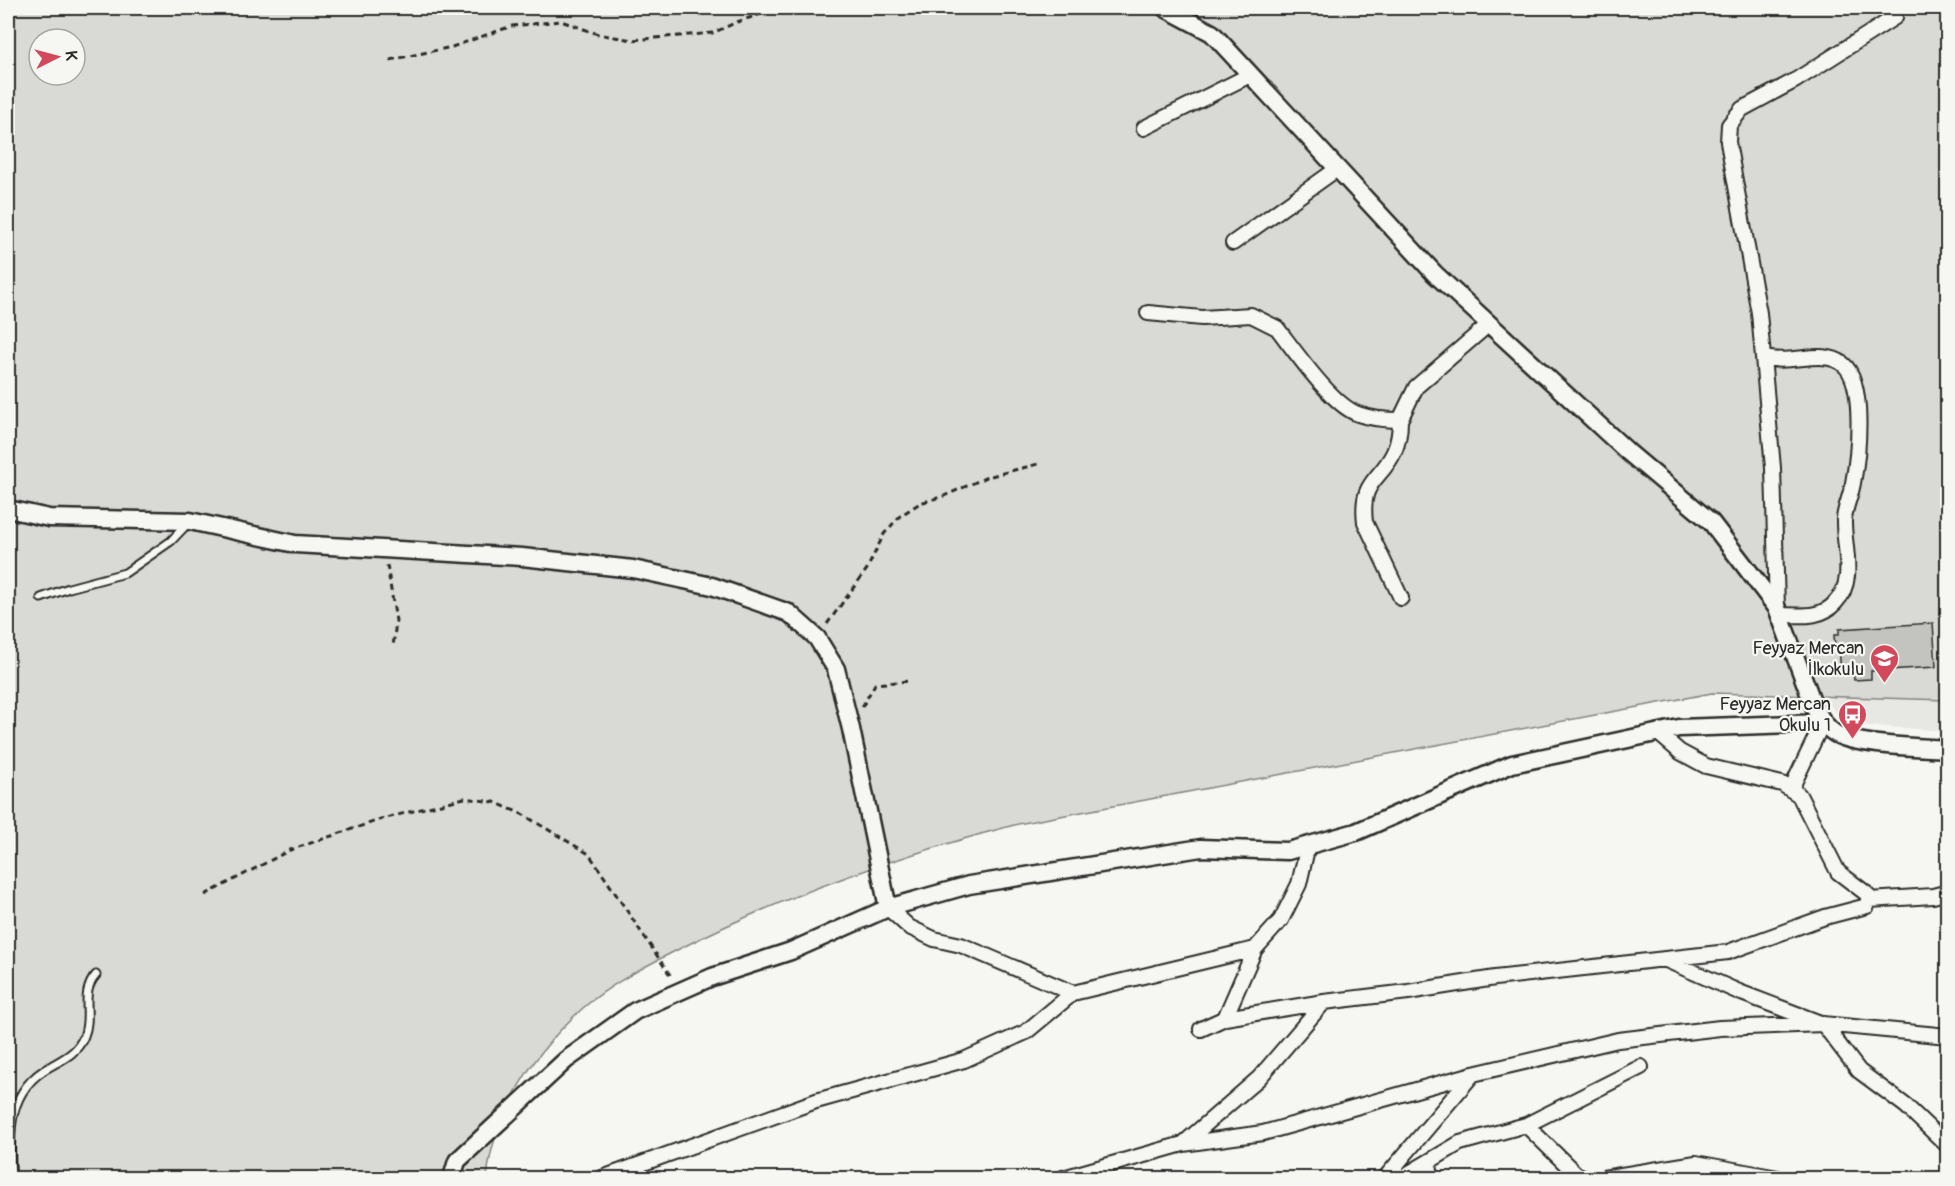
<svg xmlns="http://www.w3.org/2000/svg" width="1955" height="1186" font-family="Pangolin,sans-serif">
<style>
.built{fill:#e7e7e3}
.green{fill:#d9d9d5;stroke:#828280;stroke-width:1.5;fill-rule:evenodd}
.building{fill:#c3c3c0;stroke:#2b2b2b;stroke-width:1.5}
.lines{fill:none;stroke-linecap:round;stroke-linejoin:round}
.service-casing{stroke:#2b2b2b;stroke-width:11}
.minor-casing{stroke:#2b2b2b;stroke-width:18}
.tertiary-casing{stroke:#2b2b2b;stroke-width:21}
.path{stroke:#2b2b2b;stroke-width:3;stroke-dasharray:6 4.5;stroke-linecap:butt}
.service{stroke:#f6f6f2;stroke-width:7}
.minor{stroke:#f6f6f2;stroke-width:14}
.tertiary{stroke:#f6f6f2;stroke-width:16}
.labels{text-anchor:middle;stroke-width:4.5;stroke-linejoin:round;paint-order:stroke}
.poi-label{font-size:18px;fill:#2b2b2b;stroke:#f6f6f2;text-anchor:end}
</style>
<rect width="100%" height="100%" fill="#f6f6f2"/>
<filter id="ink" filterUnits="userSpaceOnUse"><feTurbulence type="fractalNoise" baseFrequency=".0167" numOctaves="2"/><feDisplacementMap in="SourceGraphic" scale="12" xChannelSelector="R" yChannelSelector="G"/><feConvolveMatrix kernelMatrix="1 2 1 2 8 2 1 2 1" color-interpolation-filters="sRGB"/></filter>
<g filter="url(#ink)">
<path class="built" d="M1800,620L1948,663L1947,731L1844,724L1830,705Z"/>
<path class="green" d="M8,8H1947V700L1712,693L1018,824C903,854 790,893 683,947C648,965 613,982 583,1008C535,1051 493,1114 487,1178H8ZM39,39H75V75H39Z"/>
<path class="building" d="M1933,623L1936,667L1871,671V679L1854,680L1853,672L1841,673L1839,648H1835L1834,635H1839V629Z"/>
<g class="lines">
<defs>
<path id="service" d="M41,598L69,588L125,573L171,541L188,523
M12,1178C8,1134 7,1089 51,1066C65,1058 78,1052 84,1036C93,1014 79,994 96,975"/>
<path id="minor" d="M1144,128L1250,75
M1233,243L1337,169
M1148,313L1202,318L1251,315L1277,328C1295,351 1332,405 1358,414C1372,419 1385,420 1400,420L1416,387L1489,324
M1763,357C1789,366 1823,348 1843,364C1866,382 1858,457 1853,483C1851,495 1845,507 1844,519C1843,547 1857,580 1835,603C1821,619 1799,615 1779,615
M1400,420C1400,431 1399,441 1394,452C1380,482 1360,479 1365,522L1401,598
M1777,608L1773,468L1759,313L1728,142L1729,125L1742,109L1796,80L1895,17L1890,8
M1791,789L1822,724
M1869,900L1933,896L1948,892
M888,908L909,927L934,939L961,945L1073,993
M1664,959L1739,992L1823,1024L1948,1036
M1225,1018L1255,949
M1201,1029L1225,1018L1324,1002L1408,992L1495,978L1728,952L1825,917L1867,906L1869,900L1867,894L1838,872L1799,795L1782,784L1706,766L1680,752L1658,733
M1526,1125L1576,1174L1585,1178
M1183,1144L1259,1078L1324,1002
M1429,1162L1431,1178
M602,1178L816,1101L964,1060L1026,1032L1073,993L1255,949L1281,920L1299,884L1308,845
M1063,1178L1183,1144L1263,1133L1473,1074L1618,1040L1720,1028L1823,1024L1859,1071L1906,1106L1948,1146
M1385,1178L1473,1074
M1401,1178L1460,1143L1526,1125L1641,1067
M1603,1178L1696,1163L1778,1178"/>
<path id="tertiary" d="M1165,8L1212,33L1435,274L1628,452L1711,522L1777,608L1815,709C1821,719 1826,728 1836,734C1857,746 1921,747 1948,749
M8,509L49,518L190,521L295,544L522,557L633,569L712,586L789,613L817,638L836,669L851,729L888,908
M452,1178L457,1161L566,1060L635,1011L712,977L791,951L888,908L969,885L1201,848L1288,851L1356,832L1512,764L1679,728L1824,723"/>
</defs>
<use href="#service" class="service-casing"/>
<use href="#minor" class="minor-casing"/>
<use href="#tertiary" class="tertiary-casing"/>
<path class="path" d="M390,60L452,47L512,26L561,21L598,34L632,40L713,33L737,22L779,8
M387,565L396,621L393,647
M827,624L867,569L884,534L900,516L920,503L944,496L987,477L1038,464
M862,707L875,684L909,681
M205,895L290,850L382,819L464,798L494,802L522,814L589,854L672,978"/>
<use href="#service" class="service"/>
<use href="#minor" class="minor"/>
<use href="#tertiary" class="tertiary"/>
</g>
</g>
<defs>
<symbol id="school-pin" viewBox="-11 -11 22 30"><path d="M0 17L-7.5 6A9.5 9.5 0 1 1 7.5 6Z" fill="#d1495b" stroke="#f6f6f2"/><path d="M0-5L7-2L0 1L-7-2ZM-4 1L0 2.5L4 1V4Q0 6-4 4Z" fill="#fff"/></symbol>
<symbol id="bus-pin" viewBox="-11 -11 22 30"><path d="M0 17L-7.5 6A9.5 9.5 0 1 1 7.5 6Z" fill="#d1495b" stroke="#f6f6f2"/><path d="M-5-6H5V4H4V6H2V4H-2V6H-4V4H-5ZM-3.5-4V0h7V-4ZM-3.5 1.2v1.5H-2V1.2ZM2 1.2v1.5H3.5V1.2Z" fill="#fff"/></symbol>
</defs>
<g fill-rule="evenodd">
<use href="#school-pin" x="1868" y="642" width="33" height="45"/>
<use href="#bus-pin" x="1836" y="698" width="33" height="45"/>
</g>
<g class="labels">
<g class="poi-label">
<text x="1864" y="654">Feyyaz Mercan<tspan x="1864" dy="21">İlkokulu</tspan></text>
<text x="1831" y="710">Feyyaz Mercan<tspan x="1831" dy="21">Okulu 1</tspan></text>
</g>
</g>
<rect width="1955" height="1186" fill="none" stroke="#f6f6f2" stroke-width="30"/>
<rect x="15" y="15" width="1925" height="1156" fill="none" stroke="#2b2b2b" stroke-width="2" filter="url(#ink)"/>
<g transform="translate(57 57) rotate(84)"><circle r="28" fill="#f6f6f2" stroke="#a5a5a2" stroke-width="1.5"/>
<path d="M0-4.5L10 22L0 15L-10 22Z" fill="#d1495b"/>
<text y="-9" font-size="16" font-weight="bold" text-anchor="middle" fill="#2b2b2b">K</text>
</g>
</svg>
